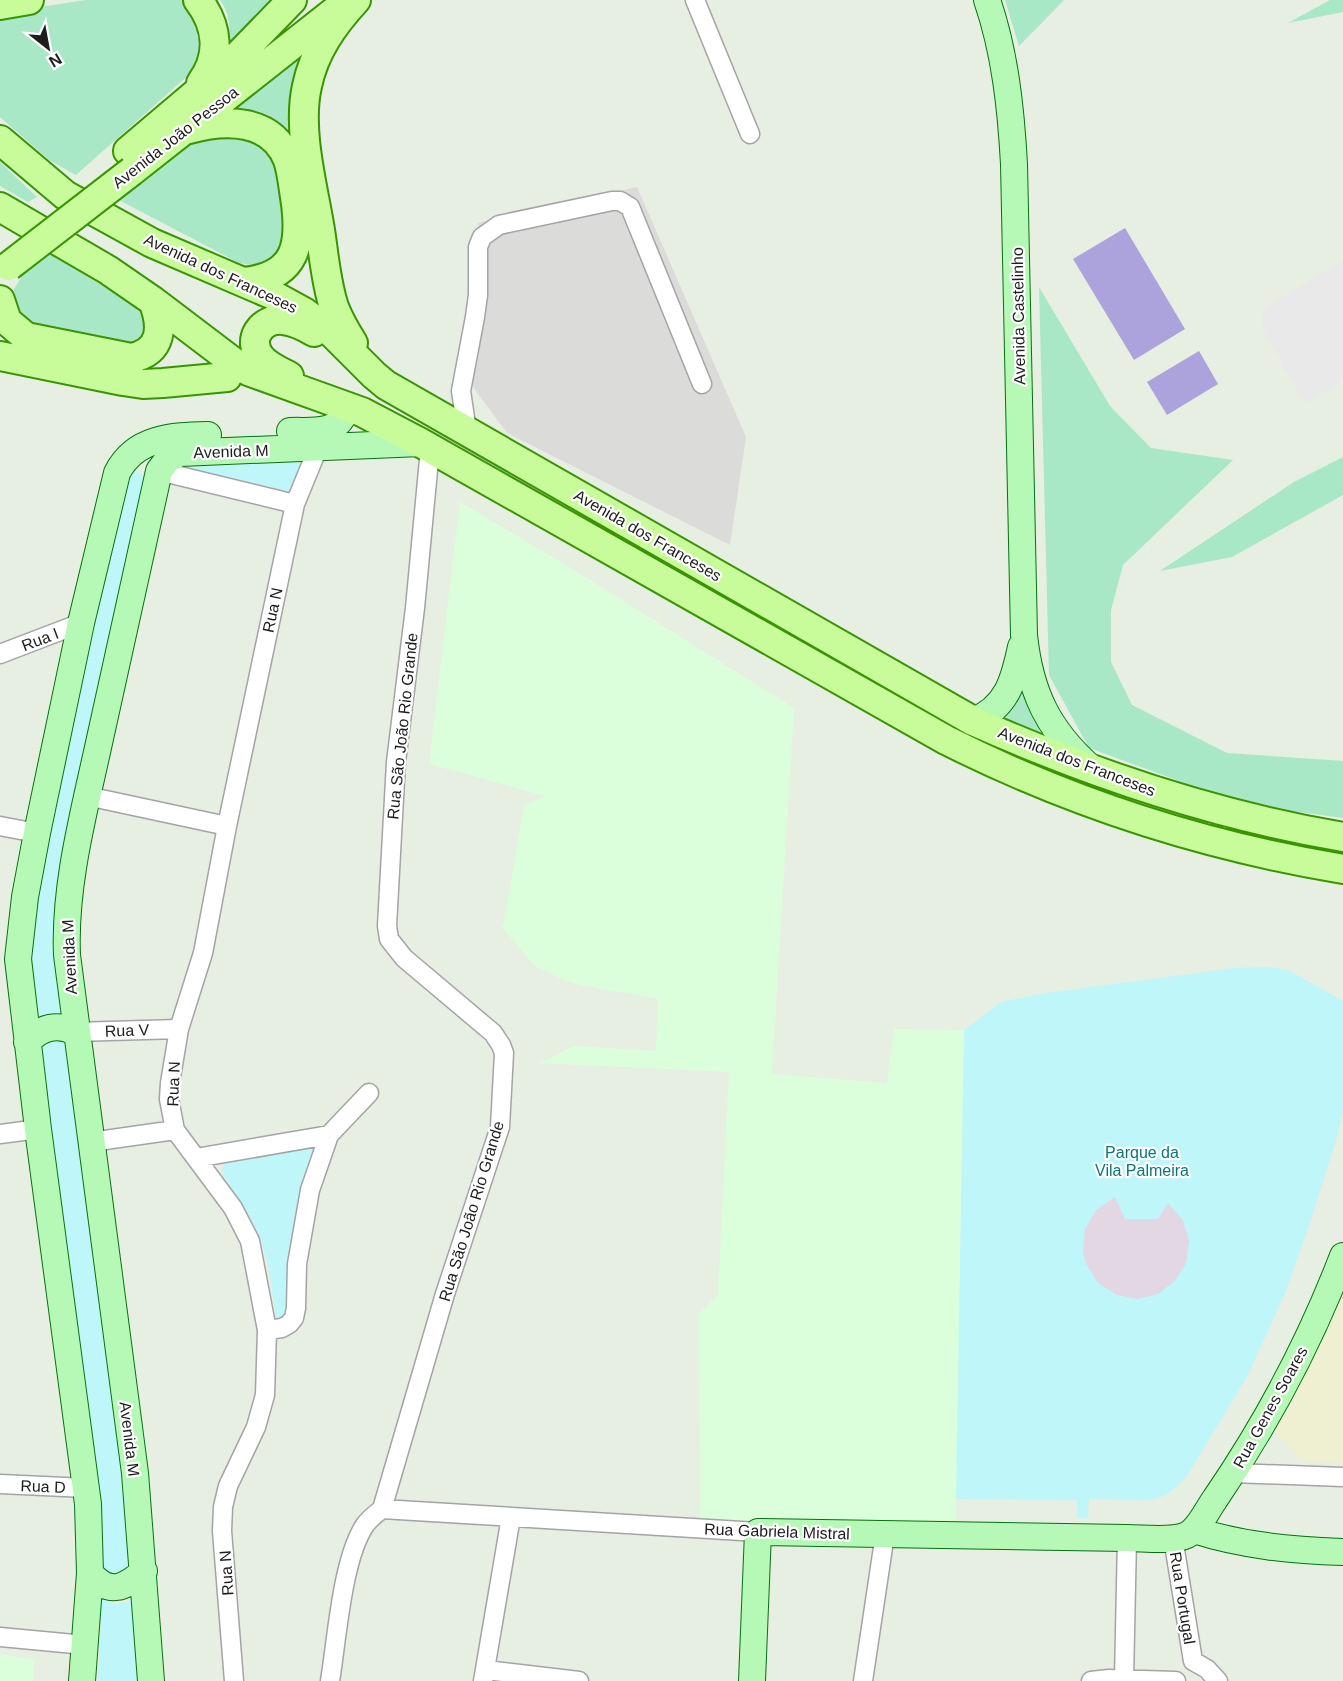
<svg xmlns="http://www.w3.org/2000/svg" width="1343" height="1681" font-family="Arial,sans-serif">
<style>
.residential{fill:#dbdbda}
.commercial{fill:#efefd1}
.education{fill:#dcffdb}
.grass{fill:#a8e8c6}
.park{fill:#bff6f9}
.parking{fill:#e9e9e9}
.plaza{fill:#e3d7e4}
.water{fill:#ada3dc}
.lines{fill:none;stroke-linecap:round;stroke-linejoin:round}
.street-casing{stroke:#a4a4a4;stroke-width:21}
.secondary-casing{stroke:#05720d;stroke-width:28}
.primary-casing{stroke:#389501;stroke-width:32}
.street{stroke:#fff;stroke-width:18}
.secondary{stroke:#b6f9b6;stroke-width:26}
.primary{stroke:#c8fb9a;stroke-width:28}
.primary-bridge-casing{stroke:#389501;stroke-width:32;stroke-linecap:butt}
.primary-bridge{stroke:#c8fb9a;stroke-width:28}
.labels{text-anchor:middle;stroke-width:4.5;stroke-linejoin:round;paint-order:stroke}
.street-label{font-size:16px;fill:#1d1d1d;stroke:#fff}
.park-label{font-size:16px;fill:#0c757a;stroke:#fff}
</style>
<rect width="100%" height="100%" fill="#e7eee2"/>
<path class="residential" d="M637,187L746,437L730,545L507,433L459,368L471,293L478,223Z"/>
<path class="commercial" d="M1343,1293V1463L1302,1461L1273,1431Z"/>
<path class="education" d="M460,502L566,565L794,708L772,1074L887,1083L894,1029L964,1030L956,1525L700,1521L699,1314L718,1295L729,1072L540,1063L574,1046L656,1051L658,999L570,983L535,966L503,928L524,805L545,796L429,764Z
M0,1654L34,1660L33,1681H0Z"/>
<path class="grass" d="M86,0H186L191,3L204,51L192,72L76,175L49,160L0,117V13Z
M220,0H275L227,51C231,33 231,15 220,0Z
M1005,0H1064L1019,46Z
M1330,0H1343V12L1288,23Z
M312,39L299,150C277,129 264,109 231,108Z
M240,129L277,157C279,171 289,227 287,237C280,260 261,268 239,263L117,199L187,145L203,136Z
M0,162L37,197L28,202L0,186Z
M48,251L143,312L146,331L141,338L126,346L42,330L22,318L14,301V289L24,273Z
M1039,287L1110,406L1151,448L1233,460L1123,565L1111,610V662L1132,705L1227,753L1343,761V818L1242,804L1089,748L1049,675Z
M1343,457V495L1232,557L1160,571L1294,482Z
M1022,675L1054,741L1000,718Z"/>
<path class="park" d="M298,461L302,466L290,492L184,467Z
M134,470L142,474L146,481L61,892L64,1021L37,1024L25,960L28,923L121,479Z
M1268,967L1288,970L1343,1001V1110L1337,1137L1313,1214L1286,1291L1247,1377L1185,1479L1174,1489L1162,1497L1148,1500L1089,1499L1088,1518H1077V1500L956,1499L964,1030L1001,1002L1046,993L1235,968Z
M54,1039L67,1043L128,1484L133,1566L122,1575L103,1576L37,1053L47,1041Z
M317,1148L298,1202L293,1237L291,1314L277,1322C272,1294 270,1263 259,1236C250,1213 235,1193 221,1172L226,1161Z
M102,1599L115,1604L134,1601L146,1681H98Z"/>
<path class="parking" d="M1343,261V380L1305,403L1284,368L1263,328L1262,318L1266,307Z"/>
<path class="plaza" d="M1115,1197L1125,1219H1158L1168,1203L1183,1220L1189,1241L1186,1263L1175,1281L1158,1294L1138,1299L1117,1295L1098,1283L1086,1264L1083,1252L1085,1229L1096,1210Z"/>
<path class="water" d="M1125,228L1185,329L1134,360L1073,259Z
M1199,351L1218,384L1167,415L1147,382Z"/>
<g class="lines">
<defs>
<path id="street" d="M695,0L750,134
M467,431L461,391L475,317L478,295V247L482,237L499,225L612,201H620L630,207L702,384
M159,471L295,504
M0,654L81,623
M87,796L227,826
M0,826L37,833
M75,1032L179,1029
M0,1134L38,1129
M91,1142L175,1130
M196,1158L329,1135
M267,1330L282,1328L289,1324L294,1318L296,1308L297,1264L310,1190L329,1135L369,1093
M1233,1473L1343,1477
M0,1484L86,1488
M382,1509L758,1532
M1173,1538L1193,1661
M0,1637L85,1645
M1193,1661L1207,1669L1218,1681
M486,1670L579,1681
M1124,1679L1127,1538
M234,1681L222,1531L223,1507L228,1486L256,1427L265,1395L267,1330L250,1241L233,1208L175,1130L169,1099L170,1083L179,1029L203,953L227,826L295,504L318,448
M330,1681C337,1639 342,1559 365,1525C369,1519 376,1514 382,1509L445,1294L500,1127L504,1053L501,1045L493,1033L404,958L389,939L387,926L396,762L415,608L430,449
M483,1681L511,1517
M863,1681L885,1534
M1091,1681L1109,1679L1176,1681"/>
<path id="secondary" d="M987,0C1005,52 1011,109 1014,164L1024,635C1030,692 1048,730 1091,768
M290,431C308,430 334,435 343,416
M973,721C1007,708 1014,680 1021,647
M27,1042C41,1027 57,1023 75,1032
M1194,1530C1243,1546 1292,1550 1343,1552
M90,1573C109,1596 125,1588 144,1571
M82,1681L90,1573L88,1504L38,1129L18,959L25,897L37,833L81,623L117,473C135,437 172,436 208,435
M151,1681L135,1473L67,955C64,885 84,812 99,743C119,652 139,562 159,471L168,459L180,453L421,443
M752,1681L758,1532L1127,1538C1144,1538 1172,1542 1187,1535C1199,1529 1207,1510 1215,1499C1267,1423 1310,1342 1343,1256"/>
<path id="primary" d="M198,0C218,26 221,56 201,83
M0,5L29,0
M189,129C225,119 272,118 288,160C292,172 293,185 295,197C302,243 298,277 243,282
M0,140L65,195L152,243L273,295L304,312L332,333L374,375L386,385L973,721C1092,774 1214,815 1343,837
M128,151L226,68L292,0
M132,171L335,11
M0,207L108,270L153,301L236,364L248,371L362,412L421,443L946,740C1071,803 1205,846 1343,869
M0,300L7,321L26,337L131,358C163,352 163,326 153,301
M353,343C346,332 339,320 334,307C326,283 324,256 320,230C313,186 297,130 307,86C314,52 333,25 356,0
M0,356L123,381L143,384L163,383L227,377
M289,376C279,371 268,366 261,358C246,340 261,318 283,320C294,321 304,326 314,332"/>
</defs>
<use href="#street" class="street-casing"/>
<use href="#secondary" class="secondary-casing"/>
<use href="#primary" class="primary-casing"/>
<use href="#street" class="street"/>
<use href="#secondary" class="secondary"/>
<use href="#primary" class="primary"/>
<defs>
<path id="primary-bridge" d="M9,266L132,171"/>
</defs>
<use href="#primary-bridge" class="primary-bridge-casing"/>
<use href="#primary-bridge" class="primary-bridge"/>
</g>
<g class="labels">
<g class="street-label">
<text transform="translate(175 137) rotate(-38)" y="6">Avenida João Pessoa</text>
<text transform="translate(221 273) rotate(25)" y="6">Avenida dos Franceses</text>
<text transform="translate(1018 316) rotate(-91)" y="6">Avenida Castelinho</text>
<text transform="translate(231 451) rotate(-2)" y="6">Avenida M</text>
<text transform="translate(648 535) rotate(30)" y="6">Avenida dos Franceses</text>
<text transform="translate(272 610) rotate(-78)" y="6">Rua N</text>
<text transform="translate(40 639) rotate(-21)" y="6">Rua I</text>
<text transform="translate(402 726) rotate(-84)" y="6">Rua São João Rio Grande</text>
<text transform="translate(1077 761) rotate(21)" y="6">Avenida dos Franceses</text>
<text transform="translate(69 957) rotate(-93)" y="6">Avenida M</text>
<text transform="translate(127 1030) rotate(-2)" y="6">Rua V</text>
<text transform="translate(173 1084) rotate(-88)" y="6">Rua N</text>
<text transform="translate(471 1211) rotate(-73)" y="6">Rua São João Rio Grande</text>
<text transform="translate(1270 1407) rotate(-61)" y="6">Rua Genes Soares</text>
<text transform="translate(130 1439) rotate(83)" y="6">Avenida M</text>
<text transform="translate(43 1486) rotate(2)" y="6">Rua D</text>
<text transform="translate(777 1531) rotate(2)" y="6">Rua Gabriela Mistral</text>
<text transform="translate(226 1573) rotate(-94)" y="6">Rua N</text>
<text transform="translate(1183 1598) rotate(81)" y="6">Rua Portugal</text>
</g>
<g class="park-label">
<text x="1142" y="1158">Parque da<tspan x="1142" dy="18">Vila Palmeira</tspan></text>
</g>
</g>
<g transform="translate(48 48) rotate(149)" stroke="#ffffff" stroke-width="4.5" paint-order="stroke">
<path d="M0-4.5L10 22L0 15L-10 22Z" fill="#1d1d1d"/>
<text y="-9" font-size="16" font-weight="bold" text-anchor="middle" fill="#1d1d1d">N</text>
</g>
</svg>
